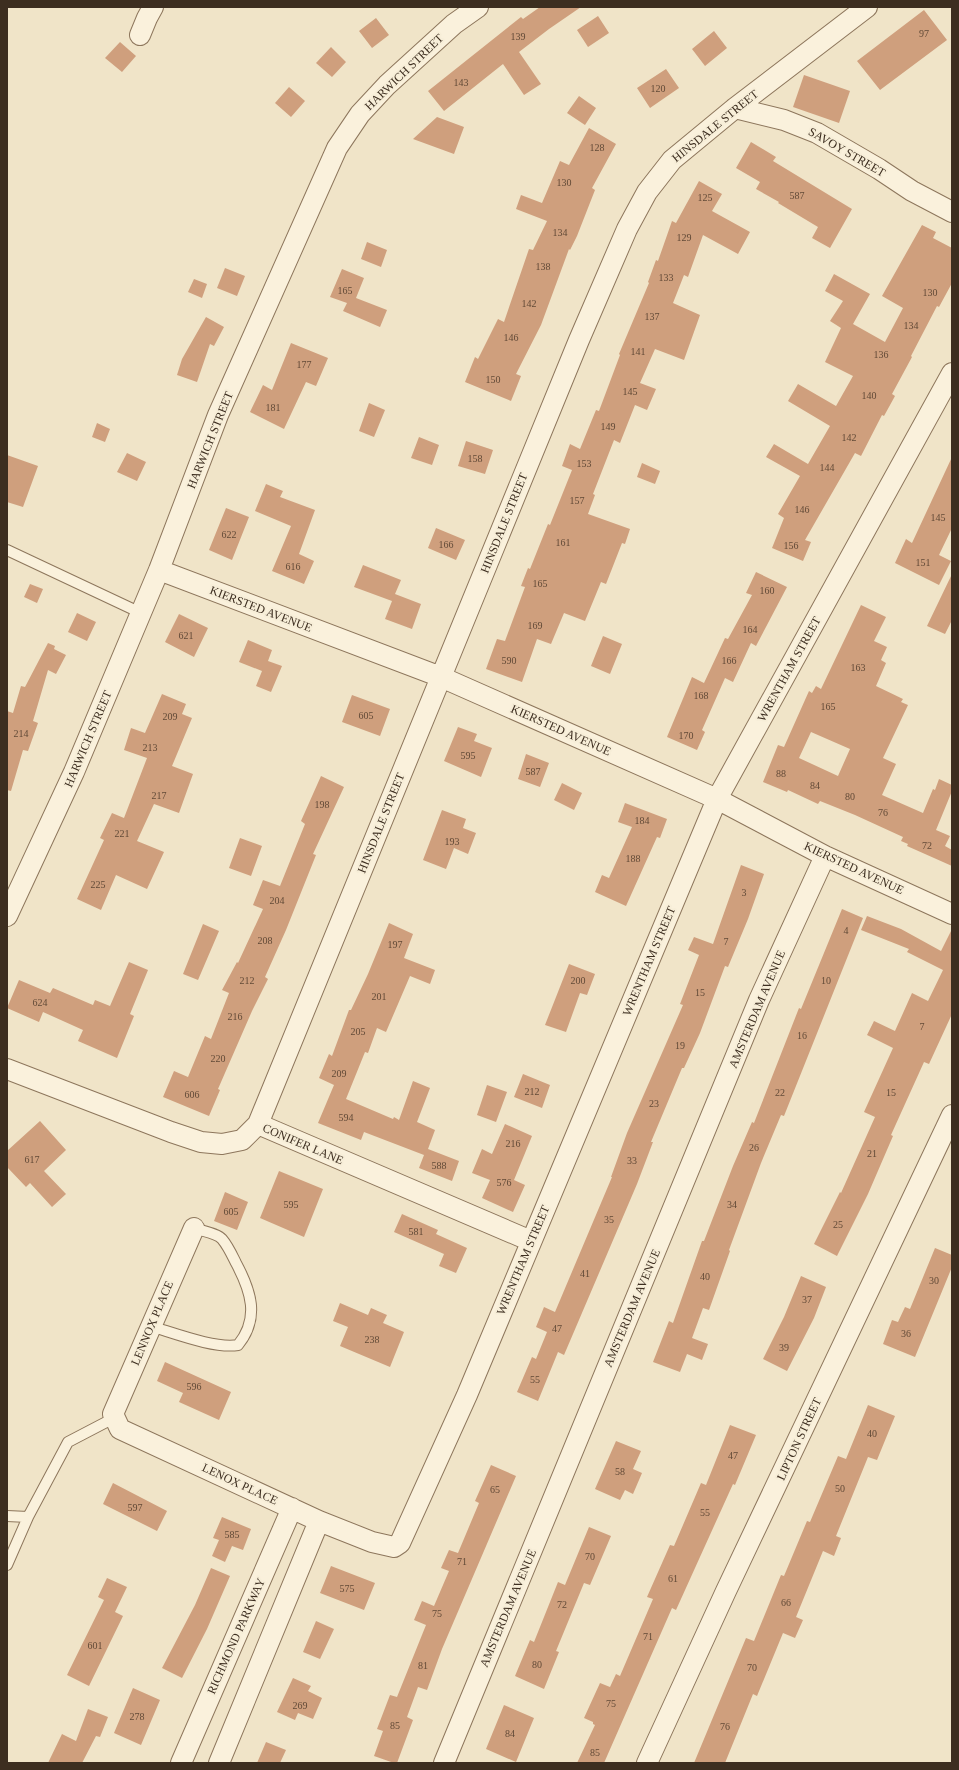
<svg xmlns="http://www.w3.org/2000/svg" width="959" height="1770" font-family="'Times New Roman',serif">
<style>
.building{fill:#cf9f7d;fill-rule:evenodd}
.lines{fill:none;stroke-linecap:round;stroke-linejoin:round}
.lane-casing{stroke:#8d765c;stroke-width:12}
.street-casing{stroke:#8d765c;stroke-width:22}
.lane{stroke:#faf1dc;stroke-width:10}
.street{stroke:#faf1dc;stroke-width:20}
.labels{text-anchor:middle;stroke-width:4;stroke-linejoin:round;paint-order:stroke}
.number-label{font-size:10px;fill:#624a37}
.street-label{font-size:12px;fill:#3d2e20;stroke:#f7eed8}
</style>
<rect width="100%" height="100%" fill="#f0e4c8"/>
<path class="building" d="M540,7H581L549,29L519,52L541,84L524,95L503,64L444,111L428,91L521,17L523,19Z
M924,10L947,40L880,90L857,61Z
M598,16L609,33L588,47L577,30Z
M376,18L389,35L372,48L359,31Z
M714,31L727,48L705,66L692,49Z
M120,42L136,56L122,72L105,58Z
M331,47L346,62L332,77L316,63Z
M666,69L679,88L650,108L637,88Z
M804,75L850,91L839,123L793,107Z
M289,87L305,101L291,117L275,103Z
M579,96L596,108L585,125L567,113Z
M437,117L464,127L454,154L413,139Z
M589,128L616,144L592,188L595,190L577,236L570,250L569,249L541,325L516,374L521,376L511,401L465,382L475,357L478,359L498,319L504,322L529,249L533,250L547,221L516,209L521,195L542,203L560,161L569,165Z
M751,142L776,157L773,161L852,209L830,248L812,238L818,227L778,203L779,202L756,189L760,182L736,168Z
M699,181L722,194L712,211L750,232L738,254L703,235L688,277L684,275L673,303L700,315L684,360L655,349L640,383L656,389L647,410L635,405L620,443L614,440L593,494L595,495L588,514L630,529L625,544L622,543L606,584L601,582L585,621L564,613L551,644L537,639L522,682L486,669L497,639L505,641L525,587L521,586L528,568L530,569L548,524L550,525L572,470L562,466L570,444L580,449L596,410L599,411L620,355L619,354L649,283L648,282L656,260L658,261L672,221L676,223Z
M922,225L936,232L933,238L952,248V283L939,307L937,306L911,356L912,357L892,394L895,396L884,416L882,415L861,456L855,453L805,540L811,542L803,561L772,548L784,518L778,514L800,476L766,457L774,444L808,464L830,426L788,401L798,384L836,406L853,376L825,362L841,328L830,321L843,301L825,291L834,274L870,294L853,324L885,342L903,308L882,296Z
M367,242L387,250L381,267L361,259Z
M225,268L245,276L237,296L217,288Z
M342,269L364,278L356,298L387,310L380,327L343,311L347,303L330,297Z
M194,279L207,284L202,298L188,292Z
M206,317L224,327L214,346L210,344L197,382L177,375L182,359Z
M291,343L328,358L316,386L306,382L284,429L250,412L263,385L272,390Z
M369,403L385,410L374,437L359,431Z
M97,423L110,429L105,442L92,437Z
M419,437L439,445L432,465L411,458Z
M466,441L493,450L485,474L458,466Z
M127,453L146,462L137,481L117,472Z
M7,455L38,466L23,507L7,502Z
M952,457V528L939,555L951,561L939,585L895,563L906,539L912,543Z
M642,463L660,471L655,484L637,477Z
M266,484L283,491L280,497L315,510L299,554L314,561L304,584L272,571L291,526L255,511Z
M226,508L249,517L232,560L209,550Z
M436,528L465,540L456,560L428,548Z
M363,565L401,580L395,594L421,604L412,629L385,619L392,601L354,587Z
M756,572L787,587L756,646L751,643L733,682L725,678L702,730L705,732L697,750L667,737L692,677L704,683L725,638L728,639L752,595L746,593Z
M952,574V620L945,634L927,626Z
M30,584L43,589L37,603L24,597Z
M861,605L886,617L874,641L887,647L881,660L886,663L876,686L903,699L901,702L908,705L883,758L896,764L882,795L923,813L933,789L935,790L939,779L952,785V791L936,830L950,836L945,846L952,850V866L907,846L908,844L901,841L903,837L855,815L820,801L818,804L788,790L787,792L763,782L778,745L784,747L809,691L812,693L816,686L821,689ZM811,732L850,749L838,776L799,758Z
M77,613L96,622L87,641L68,632Z
M179,614L208,628L194,657L165,642Z
M603,636L622,644L610,674L591,666Z
M248,640L272,650L268,661L282,666L271,692L256,686L262,671L239,662Z
M48,643L55,646L54,649L66,655L56,674L48,670L33,721L38,723L28,751L23,750L11,791L7,790V711L13,713L21,686L25,687Z
M162,694L186,704L182,714L192,718L172,766L193,774L179,813L154,804L137,841L164,852L147,889L116,875L101,910L77,899L104,840L100,838L112,813L124,818L147,758L124,750L131,728L145,733Z
M352,695L390,709L380,736L342,722Z
M458,727L477,734L474,741L492,748L481,777L444,761Z
M526,754L549,763L540,787L518,779Z
M321,776L344,787L313,854L316,855L286,930L265,977L268,979L252,1011L218,1089L220,1090L209,1116L163,1097L174,1071L188,1077L205,1036L211,1039L229,993L222,990L237,962L238,963L263,909L253,905L263,880L280,886L305,824L301,821Z
M562,783L582,793L574,810L554,800Z
M625,803L667,819L660,838L657,837L626,906L595,892L602,875L609,878L632,827L618,822Z
M442,810L466,819L463,828L476,833L468,854L454,848L446,869L423,860Z
M240,838L262,846L251,876L229,868Z
M741,865L764,874L748,919L728,967L725,966L700,1033L684,1068H682L651,1142H653L637,1184L570,1341L564,1355L558,1352L538,1401L517,1392L532,1357L536,1359L547,1332L536,1327L544,1307L555,1312L612,1177H611L627,1133L683,1005L680,1004L699,955L688,950L694,937L713,944Z
M842,909L863,918L784,1116L781,1115L761,1163L729,1250L730,1251L709,1310L703,1308L692,1338L708,1344L702,1360L687,1354L680,1372L653,1362L669,1321L673,1323L702,1241H704L733,1166L752,1122L754,1123L799,1008L801,1009Z
M867,916L901,929L941,951L952,929V1014L929,1064L924,1062L891,1135L893,1136L868,1194L837,1256L814,1244L840,1192L841,1193L875,1117L864,1112L893,1048L867,1035L874,1021L895,1031L912,993L928,1001L943,970L907,952L909,949L861,930Z
M389,923L413,934L404,958L435,970L430,984L410,976L386,1032L377,1028L368,1053L365,1052L346,1099L393,1119L394,1117L399,1120L413,1081L430,1088L417,1122L435,1130L428,1149L459,1161L452,1181L419,1168L424,1155L364,1132L361,1140L318,1123L334,1085L319,1078L329,1054L332,1056L349,1010H351L368,974Z
M203,924L219,931L198,980L183,974Z
M129,962L148,970L130,1014L134,1016L117,1058L78,1041L83,1030L43,1012L39,1022L7,1008L19,980L50,993L53,988L93,1005L95,1000L110,1006Z
M569,964L595,974L587,995L580,993L566,1032L545,1025Z
M523,1074L550,1085L542,1108L514,1097Z
M487,1085L507,1092L496,1122L477,1115Z
M40,1121L66,1150L44,1171L66,1194L52,1207L30,1183L26,1187L7,1167V1151Z
M505,1124L532,1136L514,1180L525,1185L513,1212L482,1198L490,1180L472,1173L482,1149L492,1154Z
M279,1171L323,1189L304,1237L260,1218Z
M225,1192L248,1202L237,1230L214,1221Z
M402,1214L438,1230L436,1234L467,1248L456,1273L439,1266L444,1254L394,1232Z
M935,1248L952,1255V1267L915,1357L883,1344L892,1320L898,1322L905,1307L910,1309Z
M801,1276L826,1287L814,1318L787,1371L763,1359L784,1317Z
M340,1303L368,1315L371,1308L387,1315L383,1323L404,1332L390,1367L340,1346L348,1327L333,1321Z
M165,1362L231,1392L219,1420L179,1402L183,1393L157,1381Z
M868,1405L895,1416L877,1460L868,1457L836,1536L841,1538L834,1556L823,1551L796,1617L803,1620L795,1638L783,1633L757,1696L753,1694L725,1763H694L746,1638L754,1641L781,1575L784,1576L807,1521L810,1522L838,1456L846,1459Z
M730,1425L756,1435L735,1485L733,1484L676,1610L672,1608L604,1763H577L595,1725L593,1724V1722L584,1718L600,1683L610,1687L616,1674L620,1676L653,1599L647,1597L670,1545L674,1546L701,1483L706,1485Z
M616,1441L641,1451L633,1469L642,1473L633,1494L625,1490L620,1500L595,1489Z
M491,1465L516,1476L442,1649L427,1690L418,1687L407,1717L413,1720L397,1763H394L374,1756L383,1731L377,1729L390,1695L397,1697L426,1625L414,1620L422,1601L434,1606L449,1571L441,1568L449,1550L458,1553L479,1503L475,1501Z
M113,1483L167,1511L157,1531L103,1504Z
M222,1517L251,1529L243,1550L232,1546L225,1562L212,1556L219,1540L213,1538Z
M589,1527L611,1536L590,1585L584,1583L556,1651L559,1652L544,1689L515,1676L530,1640L534,1642L558,1582L565,1585Z
M331,1566L375,1583L364,1610L320,1593Z
M211,1568L230,1576L207,1629L182,1678L162,1668L195,1605Z
M107,1578L127,1587L115,1612L123,1616L89,1686L67,1675L104,1600L98,1597Z
M316,1621L334,1629L320,1659L303,1652Z
M293,1678L311,1686L308,1691L322,1698L313,1719L298,1713L295,1720L277,1712Z
M133,1688L160,1700L141,1745L114,1733Z
M504,1705L534,1718L516,1762L486,1749Z
M88,1709L108,1717L100,1737L96,1736L82,1763H48L62,1734L76,1741Z
M266,1742L286,1750L280,1763H257Z"/>
<g class="lines">
<defs>
<path id="lane" d="M7,550L141,613
M150,1326C174,1333 215,1349 238,1345C260,1318 251,1291 236,1263C232,1255 228,1246 222,1239C217,1233 201,1231 194,1228
M7,1516L28,1517L68,1442L114,1418
M7,1565L28,1517"/>
<path id="street" d="M140,35L147,18L153,7
M735,108L784,120L817,133L879,169L912,191L952,212
M159,570L441,677L717,799L825,856L952,914
M7,916L74,772L159,570L218,415L337,148L360,114L387,85L454,24L478,7
M7,1069L171,1132L201,1142L222,1144L242,1140L258,1124L579,340L627,229L647,192L672,160L735,108L867,7
M258,1124L531,1241
M194,1228L113,1414L120,1429L319,1521L372,1542L394,1547L400,1543L467,1395L717,799L952,373
M181,1763L292,1508
M219,1763L319,1521
M444,1763L759,1000L825,856
M647,1763L726,1591L952,1115"/>
</defs>
<use href="#lane" class="lane-casing"/>
<use href="#street" class="street-casing"/>
<use href="#lane" class="lane"/>
<use href="#street" class="street"/>
</g>
<g class="labels">
<g class="number-label">
<text x="924" y="37">97</text>
<text x="518" y="40">139</text>
<text x="461" y="86">143</text>
<text x="658" y="92">120</text>
<text x="597" y="151">128</text>
<text x="564" y="186">130</text>
<text x="797" y="199">587</text>
<text x="705" y="201">125</text>
<text x="560" y="236">134</text>
<text x="684" y="241">129</text>
<text x="543" y="270">138</text>
<text x="666" y="281">133</text>
<text x="345" y="294">165</text>
<text x="930" y="296">130</text>
<text x="529" y="307">142</text>
<text x="652" y="320">137</text>
<text x="911" y="329">134</text>
<text x="511" y="341">146</text>
<text x="638" y="355">141</text>
<text x="881" y="358">136</text>
<text x="304" y="368">177</text>
<text x="493" y="383">150</text>
<text x="630" y="395">145</text>
<text x="869" y="399">140</text>
<text x="273" y="411">181</text>
<text x="608" y="430">149</text>
<text x="849" y="441">142</text>
<text x="475" y="462">158</text>
<text x="584" y="467">153</text>
<text x="827" y="471">144</text>
<text x="577" y="504">157</text>
<text x="802" y="513">146</text>
<text x="938" y="521">145</text>
<text x="229" y="538">622</text>
<text x="563" y="546">161</text>
<text x="446" y="548">166</text>
<text x="791" y="549">156</text>
<text x="923" y="566">151</text>
<text x="293" y="570">616</text>
<text x="540" y="587">165</text>
<text x="767" y="594">160</text>
<text x="535" y="629">169</text>
<text x="750" y="633">164</text>
<text x="186" y="639">621</text>
<text x="509" y="664">590</text>
<text x="729" y="664">166</text>
<text x="858" y="671">163</text>
<text x="701" y="699">168</text>
<text x="828" y="710">165</text>
<text x="366" y="719">605</text>
<text x="170" y="720">209</text>
<text x="21" y="737">214</text>
<text x="686" y="739">170</text>
<text x="150" y="751">213</text>
<text x="468" y="759">595</text>
<text x="533" y="775">587</text>
<text x="781" y="777">88</text>
<text x="815" y="789">84</text>
<text x="159" y="799">217</text>
<text x="850" y="800">80</text>
<text x="322" y="808">198</text>
<text x="883" y="816">76</text>
<text x="642" y="824">184</text>
<text x="122" y="837">221</text>
<text x="452" y="845">193</text>
<text x="927" y="849">72</text>
<text x="633" y="862">188</text>
<text x="98" y="888">225</text>
<text x="744" y="896">3</text>
<text x="277" y="904">204</text>
<text x="846" y="934">4</text>
<text x="265" y="944">208</text>
<text x="726" y="945">7</text>
<text x="395" y="948">197</text>
<text x="247" y="984">212</text>
<text x="578" y="984">200</text>
<text x="826" y="984">10</text>
<text x="700" y="996">15</text>
<text x="379" y="1000">201</text>
<text x="40" y="1006">624</text>
<text x="235" y="1020">216</text>
<text x="922" y="1030">7</text>
<text x="358" y="1035">205</text>
<text x="802" y="1039">16</text>
<text x="680" y="1049">19</text>
<text x="218" y="1062">220</text>
<text x="339" y="1077">209</text>
<text x="532" y="1095">212</text>
<text x="780" y="1096">22</text>
<text x="891" y="1096">15</text>
<text x="192" y="1098">606</text>
<text x="654" y="1107">23</text>
<text x="346" y="1121">594</text>
<text x="513" y="1147">216</text>
<text x="754" y="1151">26</text>
<text x="872" y="1157">21</text>
<text x="32" y="1163">617</text>
<text x="632" y="1164">33</text>
<text x="439" y="1169">588</text>
<text x="504" y="1186">576</text>
<text x="291" y="1208">595</text>
<text x="732" y="1208">34</text>
<text x="231" y="1215">605</text>
<text x="609" y="1223">35</text>
<text x="838" y="1228">25</text>
<text x="416" y="1235">581</text>
<text x="585" y="1277">41</text>
<text x="705" y="1280">40</text>
<text x="934" y="1284">30</text>
<text x="807" y="1303">37</text>
<text x="557" y="1332">47</text>
<text x="906" y="1337">36</text>
<text x="372" y="1343">238</text>
<text x="784" y="1351">39</text>
<text x="535" y="1383">55</text>
<text x="194" y="1390">596</text>
<text x="872" y="1437">40</text>
<text x="733" y="1459">47</text>
<text x="620" y="1475">58</text>
<text x="840" y="1492">50</text>
<text x="495" y="1493">65</text>
<text x="135" y="1511">597</text>
<text x="705" y="1516">55</text>
<text x="232" y="1538">585</text>
<text x="590" y="1560">70</text>
<text x="462" y="1565">71</text>
<text x="673" y="1582">61</text>
<text x="347" y="1592">575</text>
<text x="786" y="1606">66</text>
<text x="562" y="1608">72</text>
<text x="437" y="1617">75</text>
<text x="648" y="1640">71</text>
<text x="95" y="1649">601</text>
<text x="537" y="1668">80</text>
<text x="423" y="1669">81</text>
<text x="752" y="1671">70</text>
<text x="611" y="1707">75</text>
<text x="300" y="1709">269</text>
<text x="137" y="1720">278</text>
<text x="395" y="1729">85</text>
<text x="725" y="1730">76</text>
<text x="510" y="1737">84</text>
<text x="595" y="1756">85</text>
</g>
<g class="street-label">
<text transform="translate(404 72) rotate(-44)" y="4">HARWICH STREET</text>
<text transform="translate(715 126) rotate(-39)" y="4">HINSDALE STREET</text>
<text transform="translate(847 152) rotate(30)" y="4">SAVOY STREET</text>
<text transform="translate(210 440) rotate(-68)" y="4">HARWICH STREET</text>
<text transform="translate(504 523) rotate(-68)" y="4">HINSDALE STREET</text>
<text transform="translate(261 609) rotate(21)" y="4">KIERSTED AVENUE</text>
<text transform="translate(789 669) rotate(-61)" y="4">WRENTHAM STREET</text>
<text transform="translate(561 730) rotate(24)" y="4">KIERSTED AVENUE</text>
<text transform="translate(88 739) rotate(-67)" y="4">HARWICH STREET</text>
<text transform="translate(381 823) rotate(-68)" y="4">HINSDALE STREET</text>
<text transform="translate(854 868) rotate(25)" y="4">KIERSTED AVENUE</text>
<text transform="translate(649 961) rotate(-67)" y="4">WRENTHAM STREET</text>
<text transform="translate(757 1009) rotate(-67)" y="4">AMSTERDAM AVENUE</text>
<text transform="translate(303 1144) rotate(23)" y="4">CONIFER LANE</text>
<text transform="translate(523 1260) rotate(-67)" y="4">WRENTHAM STREET</text>
<text transform="translate(632 1308) rotate(-67)" y="4">AMSTERDAM AVENUE</text>
<text transform="translate(152 1323) rotate(-67)" y="4">LENNOX PLACE</text>
<text transform="translate(799 1439) rotate(-65)" y="4">LIPTON STREET</text>
<text transform="translate(240 1484) rotate(25)" y="4">LENOX PLACE</text>
<text transform="translate(508 1608) rotate(-67)" y="4">AMSTERDAM AVENUE</text>
<text transform="translate(236 1636) rotate(-66)" y="4">RICHMOND PARKWAY</text>
</g>
</g>
<rect width="959" height="1770" fill="none" stroke="#3d2e20" stroke-width="16"/>
</svg>
